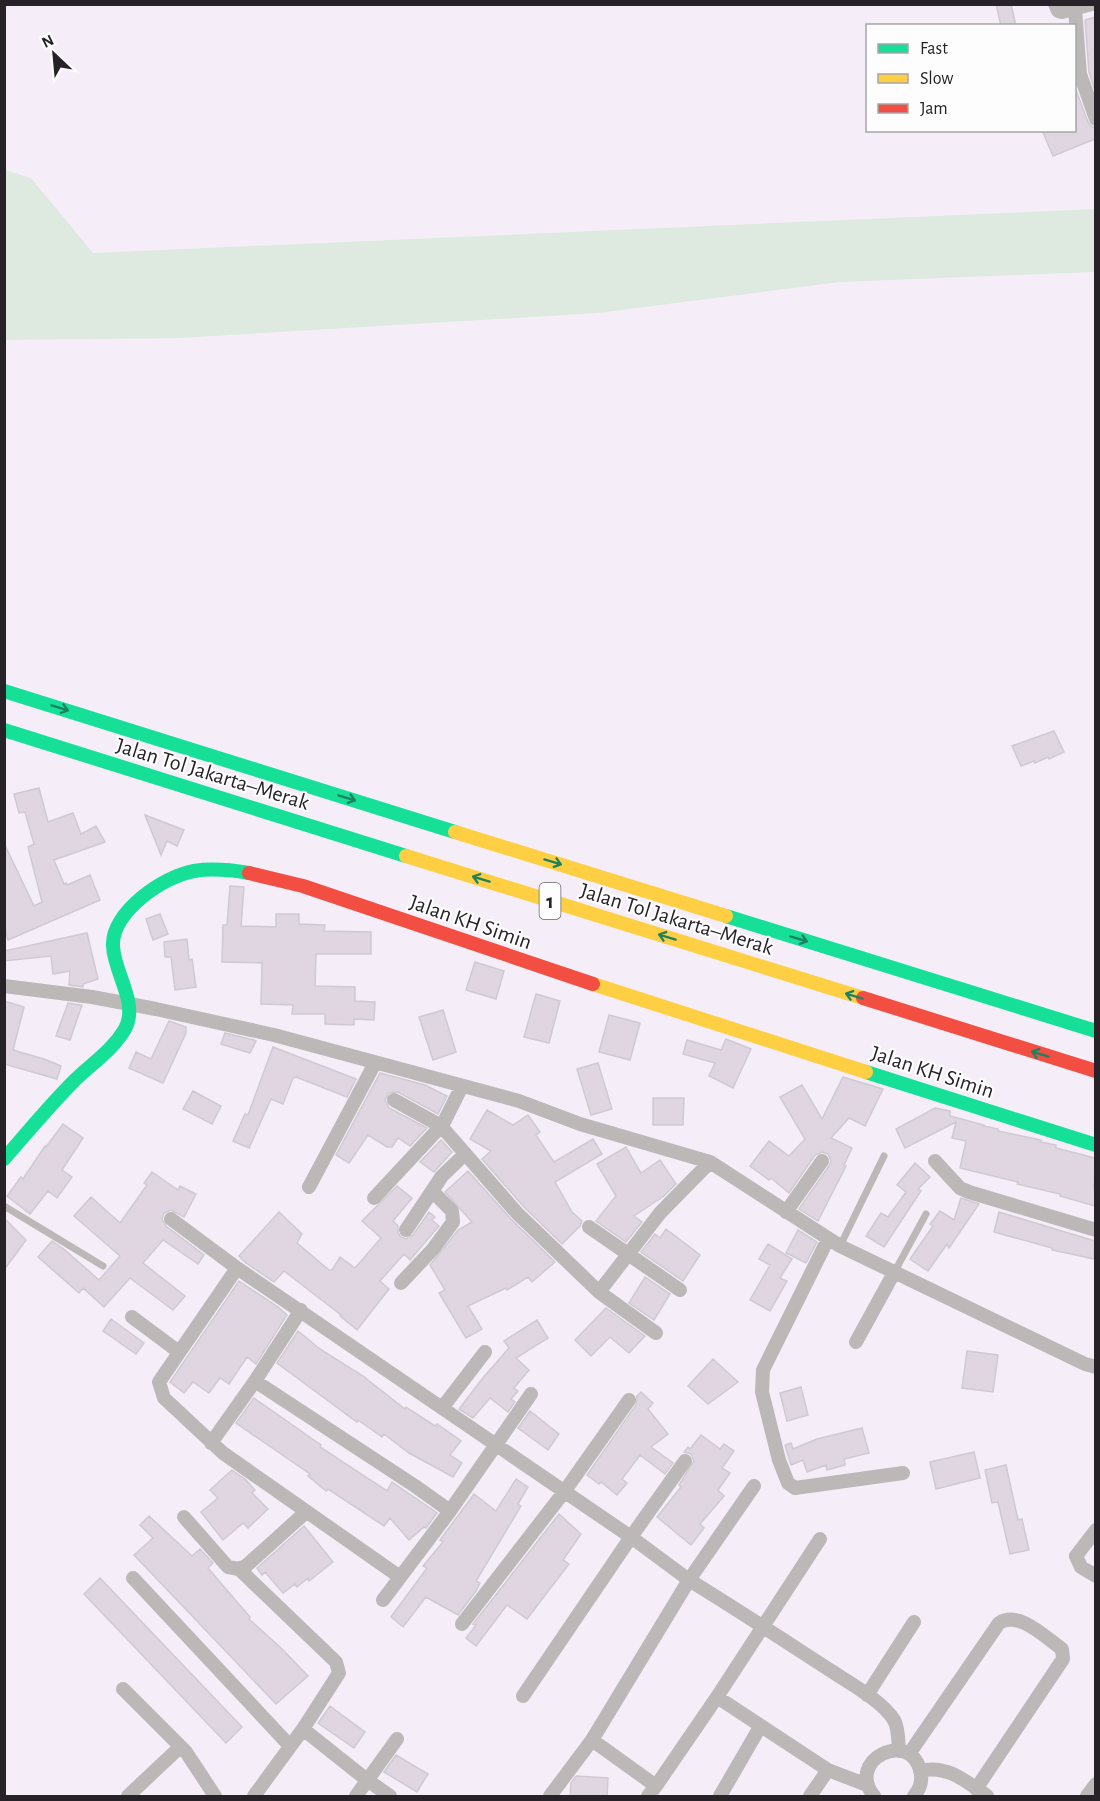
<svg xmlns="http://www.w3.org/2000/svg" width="1100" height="1801" font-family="'Alegreya Sans',sans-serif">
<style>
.green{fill:#deeae0}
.building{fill:#dfd6e2;stroke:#cfcad1;stroke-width:1.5}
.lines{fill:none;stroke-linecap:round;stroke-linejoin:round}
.lane{stroke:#bcb8b8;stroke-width:7}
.street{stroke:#bcb8b8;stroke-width:14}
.fast{stroke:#16e098;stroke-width:14}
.slow{stroke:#ffcf43;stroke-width:14}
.jam{stroke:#f24e42;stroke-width:14}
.oneway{stroke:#1e8160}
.labels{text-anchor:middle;stroke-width:4.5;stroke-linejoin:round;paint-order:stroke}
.shield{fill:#fdfdfd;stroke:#666468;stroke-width:1.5}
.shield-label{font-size:21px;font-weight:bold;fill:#262228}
.street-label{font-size:22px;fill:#262228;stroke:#fdfdfd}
</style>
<rect width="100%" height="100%" fill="#f5eef8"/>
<path class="green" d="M5,170L31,178L93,253L1095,209V272L840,282L598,313L180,338L5,340Z"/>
<path class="building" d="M996,4H1011L1016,26H1001Z
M1095,17V91L1089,72L1085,20Z
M1074,85L1088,122L1091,126L1095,128V139L1053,156L1042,130H1074Z
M1054,731L1064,752L1049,759L1048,757L1035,763L1034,761L1021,766L1012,746Z
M39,788L48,822L73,813L81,834L96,826L105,842L54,860L64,884L66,883L67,885L90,875L100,900L8,940L4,925V843L34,906L42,902L28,847L34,844L25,812L19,813L14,794Z
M145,815L184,830L177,846L167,841L161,855Z
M230,886L244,887L241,926L276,927V914H299V924L325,925L324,931L371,932V954H316L315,986L355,987V1001L375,1002L374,1020L354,1019V1025L325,1024V1014H292L293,1005L261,1004L262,963L222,962L223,925H227Z
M160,914L168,934L153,940L146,919Z
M87,933L98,979L83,984V987L69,985L70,971L53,974L51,956L4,961V951Z
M187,939L189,960L192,959L196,987L175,990L171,957H165L164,942Z
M475,962L504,971L496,999L466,990Z
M536,994L560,1001L549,1043L524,1037Z
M4,1001L24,1007L13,1050L44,1059L61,1066L57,1079L4,1064Z
M68,1003L82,1005L70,1040L56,1036Z
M443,1010L456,1052L433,1060L419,1017Z
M609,1015L640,1023L630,1060L599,1052Z
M169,1021L186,1027V1033L163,1083L129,1068L136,1052L151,1059Z
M225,1033L254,1040L256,1041L250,1053L221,1044Z
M726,1039L751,1049L733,1088L709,1076L715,1063L683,1054L687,1040L721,1050Z
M273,1047L356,1079L347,1097L296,1077L293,1078L283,1104L271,1099L249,1148L233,1141L245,1114L248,1115Z
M598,1063L612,1109L591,1115L577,1069Z
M380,1073L425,1085L447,1096L438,1114L398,1092L389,1093L385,1100L389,1108L427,1128L410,1146L398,1138L392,1147H387L368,1135L349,1163L336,1155Z
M843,1077L883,1089L865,1126L849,1118L831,1138L852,1148L844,1165L846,1166L818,1221L799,1209L829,1166L831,1161L828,1154L822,1152L815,1155L789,1193L771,1178L769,1180L750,1166L769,1141L789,1156L805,1139L780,1097L802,1085L822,1119Z
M193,1091L221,1106L212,1124L183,1109Z
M653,1098H684L683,1125H653Z
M935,1108L950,1111V1116L984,1125V1126L998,1129V1131L1041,1140V1142L1056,1145V1148L1095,1158L1094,1188H1095V1206L1060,1196V1194L1017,1184L1018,1182L960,1168L966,1141L952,1138L956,1122L905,1148L896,1129Z
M487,1110L513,1125L528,1115L540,1132L536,1135L554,1162L593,1139L602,1154L555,1182L572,1212L582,1221L580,1226L562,1244L524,1207L482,1159L491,1151L470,1139Z
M63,1124L83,1138L62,1170L72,1177L57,1198L48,1191L30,1214L7,1196L21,1177L23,1179L45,1146L46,1147Z
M441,1140L452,1152L434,1172L420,1162Z
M626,1147L641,1173L660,1160L676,1184L664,1196L634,1216L642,1222L626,1242L596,1221L616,1196L597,1164Z
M915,1163L930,1177L918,1189L921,1191L884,1247L866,1236L881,1213L888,1217L906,1192L897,1185Z
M468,1171L511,1219L555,1262L532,1282L528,1277L507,1290L506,1288L468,1306L482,1329L466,1338L439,1293L445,1290L430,1265L458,1230L472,1222L445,1192Z
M152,1172L178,1190L180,1186L196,1194L184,1217L171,1210L164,1213L162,1219L166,1226L204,1255L198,1264L163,1240L143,1263L185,1296L173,1310L130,1278L104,1307L83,1288L79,1293L38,1257L52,1241L65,1250L99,1280L120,1256L74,1216L91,1197L120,1223L147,1185L144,1183Z
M397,1186L412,1198L393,1221L398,1226V1233L401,1237L406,1239L413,1235L429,1212L435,1217L432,1220L439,1226L410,1260L404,1254L380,1281L389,1289L357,1330L340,1316L341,1315L284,1271L274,1282L246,1263L239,1256L279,1212L302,1234L297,1243L329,1270H332L340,1257L355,1268L381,1238L362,1221Z
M961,1198L979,1204L949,1248L947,1244L928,1271L910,1259L933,1226L930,1224L940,1211L954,1220Z
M999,1212L1095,1241L1094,1259L1052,1250V1248L994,1232Z
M4,1218L26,1240L4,1270Z
M666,1229L700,1255L683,1281L641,1252L655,1234L660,1238Z
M798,1230L817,1242L806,1263L786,1253Z
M768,1244L792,1259L780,1278L787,1281L770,1311L750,1300L770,1265L759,1259Z
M645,1277L670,1294L654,1320L629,1303Z
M239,1281L278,1307L287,1315L256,1364L247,1357L229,1384L220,1378L209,1393L193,1382L184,1393L170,1382Z
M606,1308L645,1336L629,1353L610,1337L591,1356L575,1340Z
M111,1319L144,1343L136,1354L103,1331Z
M537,1320L548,1338L516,1358L529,1370L514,1388L518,1391L511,1399L515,1402L508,1412L490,1398L473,1418L459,1409L482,1379L509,1348L504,1341Z
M298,1331L320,1349L363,1376L405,1409L406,1407L435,1426L437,1424L461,1441L450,1455L462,1463L453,1477L409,1453L384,1434L382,1437L358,1420L357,1422L277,1363Z
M967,1351L998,1355L993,1392L962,1388Z
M713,1359L738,1382L708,1404L688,1386Z
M801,1387L808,1415L787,1421L780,1393Z
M641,1392L653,1403L648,1409L668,1434L651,1447L673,1463L665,1474L640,1455L622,1479L627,1483L617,1495L601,1482L599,1484L587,1475L636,1405L637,1396Z
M254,1398L321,1445L320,1447L387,1491L392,1482L437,1513L426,1528L424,1527L409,1540L390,1518L384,1526L328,1489L326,1491L308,1476L310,1474L236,1423Z
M530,1411L559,1434L548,1450L518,1428Z
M862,1428L869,1453L844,1459L845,1465L827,1470L826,1465L807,1472L803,1460L791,1465L785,1445L791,1443L793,1449L817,1439Z
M701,1435L720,1449L724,1444L734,1451L722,1468L730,1473L718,1490L724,1496L700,1524L704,1528L691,1545L657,1517L681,1487L679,1485L694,1461L691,1454L684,1452L688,1447L690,1449Z
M974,1452L980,1478L936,1489L930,1462Z
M1006,1465L1018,1520L1022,1519L1029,1550L1010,1554L998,1502L992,1503L985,1470Z
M232,1470L245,1479L255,1490L252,1493L268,1509L248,1528L243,1523L223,1540L201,1512L218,1498L210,1490Z
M516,1479L528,1487L518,1504L521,1506L476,1581L480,1583L476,1591L458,1615L426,1597L403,1627L391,1617L427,1568L423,1566L443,1542L440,1540L474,1494L496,1511Z
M559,1514L581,1534L563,1560L569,1564L527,1619L507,1605L476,1646L466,1638L476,1625L473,1624Z
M149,1516L192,1556L200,1549L213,1563L208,1568L250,1617L249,1619L282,1649L308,1676L276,1704L134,1555L153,1538L140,1525Z
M304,1526L333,1562L309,1581L308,1578L297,1587L295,1584L283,1593L265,1572L262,1575L257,1568Z
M100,1578L242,1727L226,1743L84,1594Z
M330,1706L365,1732L354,1748L318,1723Z
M396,1755L428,1774L417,1792L384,1772Z
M576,1776L608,1778L607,1797H570L571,1783Z"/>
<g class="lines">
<path class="lane" d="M4,1206L103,1266
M840,1246L884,1156
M895,1271L926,1214"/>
<path class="street" d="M1055,4L1058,11L1062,12L1092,4
M1075,9L1080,74L1096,119
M4,986L92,997L156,1009L274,1035L519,1101L580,1124L710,1162L840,1246L1085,1364L1096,1367
M394,1100L441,1126L517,1213L599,1292L656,1333
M935,1161L960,1188L969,1192L1096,1230
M309,1187L375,1063
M374,1198L443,1124L462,1086
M786,1212L822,1161
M171,1219L237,1268L631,1537L689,1580L592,1740L656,1786L648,1796
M589,1227L680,1290
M406,1230L442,1176L465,1154
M828,1239L763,1370L762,1392L779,1460L788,1483L795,1488L903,1473
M237,1268L159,1382L164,1398L223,1453L400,1577
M401,1283L433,1249L453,1222L452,1211L433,1192
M599,1292L660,1213L710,1162
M132,1317L179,1352
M856,1342L895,1271
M255,1381L415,1486L450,1511L531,1394
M442,1408L485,1352
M211,1443L255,1381L301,1310
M754,1486L689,1580C738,1610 785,1641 833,1672C851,1684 882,1701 894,1720C899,1729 898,1741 899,1751
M184,1517L228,1567L239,1569L246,1566L306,1512
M1096,1530L1076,1556L1081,1567L1096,1576
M239,1569L336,1662L339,1673L303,1729L254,1796
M133,1578L290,1746
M383,1600L450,1511
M462,1624L564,1492L629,1400
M123,1689L186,1752L215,1796
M867,1695L914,1622
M523,1696L631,1537L685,1461
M717,1697L828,1770L867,1785
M303,1729L367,1780L390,1796
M909,1754L999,1623C1019,1610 1046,1638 1062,1649L1063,1659L976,1789
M920,1771C946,1764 966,1781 987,1796
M656,1786L717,1697L820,1539
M128,1796L180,1747
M356,1796L397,1739
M550,1796L592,1740
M720,1796L760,1727
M810,1796L828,1770
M874,1796C845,1760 909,1729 920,1770C923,1780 920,1789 914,1796
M1087,1796L1096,1784"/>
<path class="fast" d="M4,691L455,832
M4,730L406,856
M726,916L1096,1031
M866,1072L1096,1145
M4,1159C27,1133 49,1106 74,1081C91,1064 112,1051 125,1029C139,1003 114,973 113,946C111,912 164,876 194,871C212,868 231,870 249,873"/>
<path class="slow" d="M455,832L726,916
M406,856L863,998
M593,984L866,1072"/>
<path class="jam" d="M249,873L303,886L593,984
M863,998L1096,1071"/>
</g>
<defs><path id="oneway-shaft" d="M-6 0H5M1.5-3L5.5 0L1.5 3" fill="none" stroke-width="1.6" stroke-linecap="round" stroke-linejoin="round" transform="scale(1.5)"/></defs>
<g class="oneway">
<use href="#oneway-shaft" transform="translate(60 708) rotate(17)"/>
<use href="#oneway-shaft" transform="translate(347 798) rotate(17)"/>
<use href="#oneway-shaft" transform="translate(553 862) rotate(17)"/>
<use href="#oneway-shaft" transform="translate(481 879) rotate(-163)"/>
<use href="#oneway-shaft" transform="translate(667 937) rotate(-163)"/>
<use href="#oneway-shaft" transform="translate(799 939) rotate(17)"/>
<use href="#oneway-shaft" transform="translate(854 996) rotate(-163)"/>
<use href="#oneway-shaft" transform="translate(1040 1054) rotate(-163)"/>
</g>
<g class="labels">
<rect class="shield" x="539.5" y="883" width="21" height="36" rx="4.5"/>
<g class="shield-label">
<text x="550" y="908">1</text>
</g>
<g class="street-label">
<text transform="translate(213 773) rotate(17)" y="8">Jalan Tol Jakarta–Merak</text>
<text transform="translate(677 918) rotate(17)" y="8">Jalan Tol Jakarta–Merak</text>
<text transform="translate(471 921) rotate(19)" y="8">Jalan KH Simin</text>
<text transform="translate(933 1071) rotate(18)" y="8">Jalan KH Simin</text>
</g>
</g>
<rect width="1100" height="1801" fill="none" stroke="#262228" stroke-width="12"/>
<rect x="866" y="24" width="210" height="108" fill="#fdfdfd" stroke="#a7a5a8" stroke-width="1.5"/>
<rect x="878" y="44" width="30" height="9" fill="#16e098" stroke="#a7a5a8" stroke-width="1.5"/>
<text x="920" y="54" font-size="18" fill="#262228">Fast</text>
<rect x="878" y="74" width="30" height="9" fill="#ffcf43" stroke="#a7a5a8" stroke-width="1.5"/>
<text x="920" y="84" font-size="18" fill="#262228">Slow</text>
<rect x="878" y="104" width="30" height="9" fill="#f24e42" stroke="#a7a5a8" stroke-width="1.5"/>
<text x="920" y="114" font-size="18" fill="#262228">Jam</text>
<g transform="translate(54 54) rotate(334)" stroke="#fdfdfd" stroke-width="4.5" paint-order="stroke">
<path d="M0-4.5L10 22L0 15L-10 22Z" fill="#262228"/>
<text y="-9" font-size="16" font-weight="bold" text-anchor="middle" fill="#262228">N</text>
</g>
</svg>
